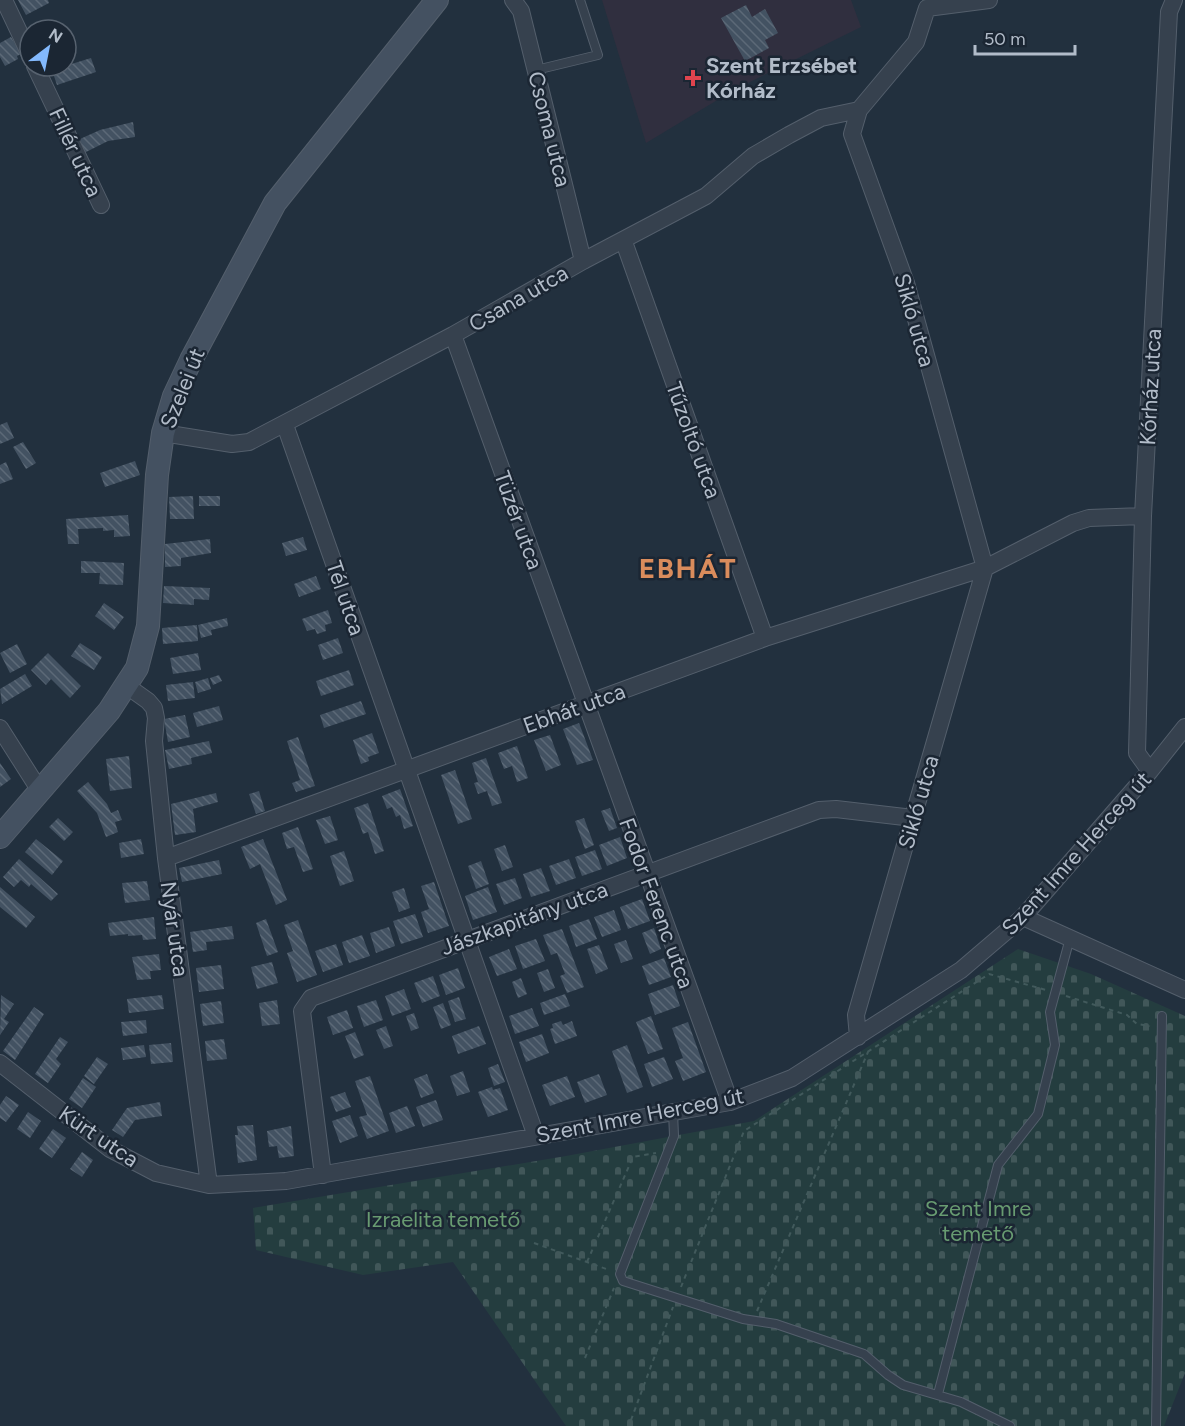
<svg xmlns="http://www.w3.org/2000/svg" width="1185" height="1426" font-family="Figtree,sans-serif">
<style>
.medical{fill:#302f3f}
.cemetery{fill:url(#cemetery-stones)}
.building{fill:url(#building-back-hatch)}
.lines{fill:none;stroke-linecap:round;stroke-linejoin:round}
.lane-casing{stroke:#545f6c;stroke-width:10}
.street-casing{stroke:#545f6c;stroke-width:18}
.secondary-casing{stroke:#545f6c;stroke-width:24}
.path{stroke:#425a5c;stroke-width:2;stroke-dasharray:4.5 4.5;stroke-linecap:butt}
.lane{stroke:#36414e;stroke-width:8}
.street{stroke:#36414e;stroke-width:16}
.secondary{stroke:#445161;stroke-width:22}
.health-dot{fill:#e0444e;stroke:#1b2633;stroke-width:2}
.labels{text-anchor:middle;stroke-width:5;stroke-linejoin:round;paint-order:stroke}
.poi-label{font-size:22px;font-weight:bold;fill:#b2bcc9;stroke:#1b2633;text-anchor:start}
.street-label{font-size:22px;fill:#b2bcc9;stroke:#1b2633}
.park-label{font-size:22px;fill:#689b71;stroke:#1b2633}
.district-label{font-size:28px;font-weight:bold;letter-spacing:1.5px;fill:#da8c5c;stroke:#1b2633}
</style>
<defs>
<pattern id="cemetery-stones" width="16" height="16" patternUnits="userSpaceOnUse" patternTransform="scale(1.5)"><rect width="16" height="16" fill="#243d3f"/><path d="M2 7V4a2 2 0 0 1 4 0v3zM10 15v-3a2 2 0 0 1 4 0v3z" fill="#415759"/></pattern>
<pattern id="building-back-hatch" width="6" height="6" patternUnits="userSpaceOnUse" patternTransform="scale(1.5)"><rect width="6" height="6" fill="#435262"/><path d="M-1 5l2 2M0 0l6 6M5-1l2 2" fill="none" stroke="#5c6977"/></pattern>
</defs>
<rect width="100%" height="100%" fill="#22303e"/>
<path class="medical" d="M602,0H851L861,27L734,90L646,143Z"/>
<path class="cemetery" d="M1018,949L1091,974L1185,1016V1373L1164,1426H566L453,1262L363,1275L256,1250L253,1208L566,1156L754,1121Z"/>
<path class="building" d="M18,0H48L49,3L26,15Z
M746,5L752,17L765,9L778,33L765,40L769,48L745,61L721,18Z
M52,21L55,30H30Z
M11,37L21,54L17,56L18,59L5,66L0,57V43Z
M91,58L96,72L57,85L52,70Z
M133,122L135,137L108,141L84,153L80,139L100,130Z
M7,422L14,438L0,444V425Z
M23,442L36,463L26,469L13,447Z
M135,461L140,475L105,487L100,473Z
M6,462L13,479L0,484V465Z
M193,496L194,519H170L169,497Z
M199,496H220V506H199Z
M128,515L130,536L114,537V530L103,531V528L78,529L79,544H68L66,519Z
M303,537L307,550L286,556L282,543Z
M210,539L211,553L181,558V566L165,567V544Z
M81,561L124,563L123,585L99,584L100,573H81Z
M316,576L321,589L299,597L294,584Z
M164,586L210,588L209,600L194,599V605L163,603Z
M104,603L124,617L114,630L95,616Z
M328,610L332,623L325,625L326,631L317,634L315,629L307,631L302,619Z
M227,618L228,626L211,630L212,635L201,638L198,625Z
M197,625L198,641L163,644L162,628Z
M338,638L343,653L323,660L318,645Z
M80,643L102,657L94,670L71,656Z
M17,644L27,664L10,673L0,653Z
M48,653L81,686L70,698L51,679L46,685L31,670Z
M198,653L201,670L173,674L170,658Z
M349,670L354,685L321,696L316,681Z
M25,674L32,686L2,704L0,689Z
M219,675L222,681L213,685L210,678Z
M208,678L211,689L198,693L195,682Z
M193,682L195,698L168,701L166,685Z
M361,701L366,714L324,728L320,715Z
M219,706L223,720L197,727L193,713Z
M185,715L190,737L168,742L164,719Z
M579,723L593,760L577,765L563,729Z
M372,733L379,753L368,757L369,761L361,764L353,740Z
M550,735L561,765L546,771L534,740Z
M298,737L315,786L296,792L292,783L300,780L287,741Z
M209,741L212,753L191,758L192,764L169,769L165,750Z
M517,746L528,778L517,782L512,766L504,769L498,753Z
M129,756L132,788L110,791L106,759Z
M486,758L502,803L492,806L487,791L478,794L474,783L478,782L472,763Z
M0,763L11,779L0,787Z
M455,770L472,819L458,824L441,775Z
M88,782L107,804L111,813L118,810L122,820L115,822L118,832L106,837L97,813L77,791Z
M400,789L413,826L404,829L400,815L396,817L392,807L387,809L382,796Z
M259,791L265,811L256,814L249,794Z
M216,793L218,802L193,809L196,832L175,835L171,804Z
M368,803L384,851L375,854L368,832L363,834L354,808Z
M610,808L617,828L609,831L601,811Z
M330,816L338,840L325,844L316,820Z
M58,818L73,832L64,841L49,827Z
M584,818L594,845L585,849L575,821Z
M298,827L313,869L303,872L294,847L287,849L282,833Z
M620,837L627,858L607,866L599,845Z
M36,839L63,861L52,875L25,852Z
M141,839L144,854L121,858L119,843Z
M263,839L287,900L276,905L260,864L250,869L241,847Z
M505,845L513,867L502,871L494,849Z
M595,850L602,869L582,876L575,857Z
M344,851L354,881L340,886L330,856Z
M19,859L58,894L51,901L31,884L29,887L21,880L14,887L3,877Z
M569,859L576,878L556,885L549,866Z
M219,860L222,874L182,882L179,868Z
M481,861L489,884L476,889L468,866Z
M541,868L550,891L531,897L523,874Z
M515,878L522,898L504,905L496,884Z
M147,881L150,900L125,903L122,883Z
M434,882L449,926L428,933L421,912L429,909L421,886Z
M0,887L35,917L26,928L0,907Z
M488,887L497,912L473,920L465,896Z
M404,888L410,908L399,912L392,892Z
M642,899L650,921L628,929L620,907Z
M614,910L621,930L602,937L594,917Z
M415,914L423,937L401,944L393,921Z
M154,917L156,939L143,940L142,935L128,936V934L110,936L108,923Z
M266,919L278,952L267,956L256,923Z
M589,919L597,939L576,947L569,926Z
M298,920L317,975L297,982L287,953L293,951L284,925Z
M232,926L234,939L206,942L207,950L193,952L190,932Z
M389,927L395,946L376,953L370,933Z
M654,928L661,949L650,954L642,933Z
M562,929L584,987L567,993L560,976L565,974L557,953L551,955L543,935Z
M362,935L370,956L349,963L342,942Z
M536,939L545,961L523,969L515,946Z
M626,940L633,959L621,963L614,944Z
M336,944L343,965L323,972L315,951Z
M599,945L608,969L596,974L587,949Z
M509,949L517,969L497,976L489,957Z
M159,954L161,970L150,971L151,979L137,980L132,957Z
M664,958L671,977L649,985L642,966Z
M272,962L278,983L257,989L251,967Z
M221,965L224,989L199,992L196,968Z
M458,968L465,988L446,995L439,975Z
M548,969L555,988L544,992L537,973Z
M433,976L440,996L422,1003L414,983Z
M521,978L527,994L518,998L512,982Z
M673,985L680,1006L655,1015L648,994Z
M404,989L411,1009L392,1016L385,996Z
M565,994L570,1006L544,1015L540,1003Z
M1,995L14,1004L4,1019L9,1022L0,1035Z
M162,995L164,1009L129,1013L127,999Z
M459,997L466,1019L455,1022L448,1001Z
M277,1000L280,1024L262,1026L259,1003Z
M376,1000L383,1020L364,1027L357,1006Z
M221,1001L224,1023L203,1026L200,1004Z
M443,1003L451,1025L441,1029L433,1007Z
M34,1007L44,1014L15,1060L3,1051Z
M532,1008L539,1026L515,1034L509,1016Z
M347,1010L353,1028L333,1035L327,1017Z
M414,1013L419,1028L411,1031L406,1016Z
M651,1016L663,1049L648,1054L636,1022Z
M146,1020L147,1033L123,1036L121,1022Z
M561,1021L563,1025L572,1021L577,1036L555,1044L550,1029L553,1028L552,1024Z
M688,1022L706,1072L683,1081L675,1061L683,1058L672,1028Z
M386,1026L393,1046L384,1049L376,1030Z
M479,1026L486,1044L458,1054L452,1036Z
M355,1032L364,1055L354,1059L345,1036Z
M542,1034L549,1053L526,1062L519,1042Z
M60,1037L68,1042L56,1059L61,1064L48,1083L35,1074Z
M224,1039L227,1059L207,1061L205,1041Z
M171,1043L173,1062L151,1064L149,1045Z
M144,1045L146,1057L123,1060L121,1048Z
M627,1045L643,1087L627,1093L612,1051Z
M97,1057L108,1064L94,1084L84,1076Z
M664,1057L673,1079L652,1087L644,1064Z
M498,1064L505,1082L494,1086L488,1068Z
M463,1071L470,1092L457,1096L450,1076Z
M427,1074L434,1093L421,1098L414,1079Z
M599,1074L607,1095L585,1103L577,1082Z
M370,1076L389,1131L367,1139L359,1117L367,1115L355,1081Z
M567,1076L575,1097L550,1106L542,1085Z
M83,1078L96,1087L82,1108L69,1099Z
M492,1087L493,1090L500,1088L508,1110L488,1117L478,1092Z
M345,1092L351,1107L336,1112L330,1097Z
M6,1096L19,1105L6,1122L0,1118V1105Z
M436,1100L443,1120L423,1127L416,1107Z
M160,1102L162,1116L135,1120L123,1137L112,1130L127,1108Z
M407,1106L415,1126L396,1133L389,1113Z
M28,1112L41,1121L30,1138L17,1129Z
M350,1115L358,1136L340,1143L332,1121Z
M253,1125L257,1160L238,1163L235,1135H238L237,1126Z
M291,1126L294,1156L279,1158L277,1146L269,1147L267,1131Z
M53,1129L66,1138L52,1158L39,1149Z
M82,1152L93,1160L82,1177L70,1169Z"/>
<g class="lines">
<defs>
<path id="lane" d="M536,70L598,55L580,0
M673,1112L674,1136L620,1274L623,1281L743,1319L776,1324L864,1354L888,1375L903,1385L961,1402L1010,1426
M938,1394L998,1165L1038,1114L1055,1045L1050,1012L1070,938
M1156,1426L1162,1016"/>
<path id="street" d="M4,0L30,55
M513,0L521,11L583,261
M35,66L101,205
M624,242L765,638
M453,335L730,1102
M285,425L536,1136
M163,433L232,444L249,442L453,335L583,261L706,196L753,156L789,135L821,118L859,110
M127,686L148,701L154,708L156,718L154,741L166,858L209,1185
M0,728L40,791
M1150,771L1137,753L1143,516L1169,12L1174,0
M166,858L765,638L985,568L906,283L852,134L859,110L916,42L927,8L989,0
M1023,917L1185,990
M858,1037L856,1015L985,568L1073,523L1089,518L1143,516
M0,1063L110,1149L156,1173L209,1185L286,1181L730,1102L792,1078L961,970L1023,917L1150,771L1185,727
M323,1175L302,1011L311,998L819,810L836,809L913,818"/>
<path id="secondary" d="M0,837L109,711L137,668L148,626L157,475L163,433L174,396L191,360L275,203L437,0"/>
</defs>
<use href="#lane" class="lane-casing"/>
<use href="#street" class="street-casing"/>
<use href="#secondary" class="secondary-casing"/>
<path class="path" d="M1066,996L1127,1015L1137,1024L1150,1026
M534,1243L609,1270
M587,1262L633,1157L656,1153
M681,1287L744,1131L989,974L1046,990
M757,1311L868,1052
M585,1358L614,1288
M631,1420L673,1307"/>
<use href="#lane" class="lane"/>
<use href="#street" class="street"/>
<use href="#secondary" class="secondary"/>
</g>
<path class="health-dot" d="M690 69h6v6h6v6h-6v6h-6v-6h-6v-6h6z"/>
<g class="labels">
<g class="poi-label">
<text x="706" y="73">Szent Erzsébet<tspan x="706" dy="25">Kórház</tspan></text>
</g>
<g class="street-label">
<text transform="translate(550 129) rotate(76)" y="8">Csoma utca</text>
<text transform="translate(76 152) rotate(65)" y="8">Fillér utca</text>
<text transform="translate(518 298) rotate(-30)" y="8">Csana utca</text>
<text transform="translate(915 320) rotate(74)" y="8">Sikló utca</text>
<text transform="translate(1150 387) rotate(-87)" y="8">Kórház utca</text>
<text transform="translate(182 388) rotate(-68)" y="8">Szelei út</text>
<text transform="translate(694 440) rotate(70)" y="8">Tűzoltó utca</text>
<text transform="translate(519 520) rotate(70)" y="8">Tüzér utca</text>
<text transform="translate(346 598) rotate(71)" y="8">Tél utca</text>
<text transform="translate(574 708) rotate(-20)" y="8">Ebhát utca</text>
<text transform="translate(918 802) rotate(-74)" y="8">Sikló utca</text>
<text transform="translate(1076 853) rotate(-48)" y="8">Szent Imre Herceg út</text>
<text transform="translate(657 903) rotate(70)" y="8">Fodor Ferenc utca</text>
<text transform="translate(524 918) rotate(-20)" y="8">Jászkapitány utca</text>
<text transform="translate(175 929) rotate(82)" y="8">Nyár utca</text>
<text transform="translate(640 1115) rotate(-11)" y="8">Szent Imre Herceg út</text>
<text transform="translate(99 1136) rotate(34)" y="8">Kürt utca</text>
</g>
<g class="park-label">
<text x="978" y="1216">Szent Imre<tspan x="978" dy="25">temető</tspan></text>
<text x="443" y="1227">Izraelita temető</text>
</g>
<g class="district-label">
<text x="688" y="578">EBHÁT</text>
</g>
</g>
<g transform="translate(48 48) rotate(32)"><circle r="28" fill="#1b2633" stroke="#57626f" stroke-width="1.5"/>
<path d="M0-4.5L10 22L0 15L-10 22Z" fill="#83b9fd"/>
<text y="-9" font-size="16" font-weight="bold" text-anchor="middle" fill="#b2bcc9">N</text>
</g>
<path d="M975 45v9h100v-9" fill="none" stroke="#b2bcc9" stroke-width="3"/>
<text x="984" y="45" font-size="18" fill="#b2bcc9" stroke="#1b2633" stroke-width="4.5" paint-order="stroke">50 m</text>
</svg>
